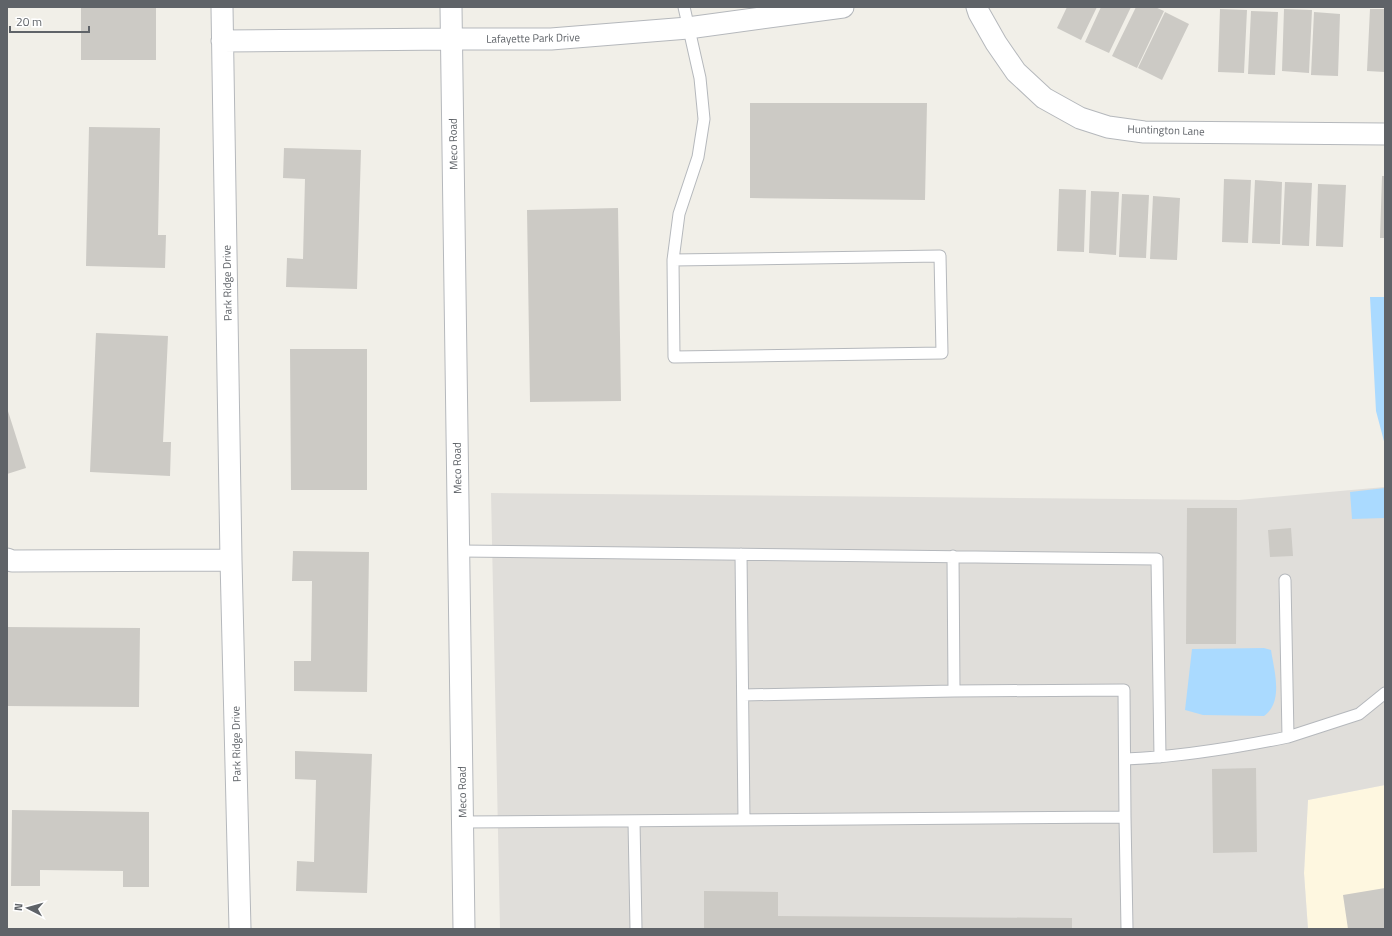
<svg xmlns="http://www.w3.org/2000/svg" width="1392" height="936" font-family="'Titillium Web',sans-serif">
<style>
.commercial{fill:#fef7e0}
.industrial{fill:#e0deda}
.water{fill:#aadaff}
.building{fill:#cccac5}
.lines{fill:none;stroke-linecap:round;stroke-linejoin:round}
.lane-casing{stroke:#b5b8bc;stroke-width:13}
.street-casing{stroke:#b5b8bc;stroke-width:23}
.lane{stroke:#fff;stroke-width:11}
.street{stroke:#fff;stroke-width:21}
.labels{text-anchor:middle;stroke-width:3.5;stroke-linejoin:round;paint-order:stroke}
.street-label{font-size:11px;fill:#5f6368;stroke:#fff}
</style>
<rect width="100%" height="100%" fill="#f1efe8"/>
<path class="commercial" d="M1385,785V929H1308L1304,873L1308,800Z"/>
<path class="industrial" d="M1385,487V785L1308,800L1304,873L1308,929H500L491,493L1239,500Z"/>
<path class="water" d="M1370,297H1385V445L1376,411Z
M1385,488V518L1352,519L1350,492Z
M1264,648L1271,650C1274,670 1284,702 1264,716L1203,715L1185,710L1192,649Z"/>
<path class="building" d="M81,7H156V60H81Z
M1067,7H1097L1081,40L1057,28Z
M1101,7H1131L1109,53L1085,42Z
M1136,7H1155L1164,11L1137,68L1112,56Z
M1220,9L1247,10L1244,73L1218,72Z
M1284,9L1312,10L1309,73L1282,71Z
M1370,9H1385V72L1367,71Z
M1251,11L1278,12L1275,75L1248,74Z
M1165,12L1189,24L1162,80L1138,68Z
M1314,12L1340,14L1338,76L1311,75Z
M750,103H927L925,200L750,198Z
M89,127L160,128L158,235H166L165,268L86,266Z
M284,148L361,150L357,289L286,287L287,258L303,259L305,179L283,178Z
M1382,176H1385V238H1380Z
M1224,179L1251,180L1248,243L1222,242Z
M1255,180L1282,182L1280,244L1252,243Z
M1285,182L1312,183L1309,246L1282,245Z
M1318,184L1346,185L1343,247L1316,246Z
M1059,189L1086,190L1084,252L1057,251Z
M1091,191L1119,192L1116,255L1089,253Z
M1122,194L1149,195L1146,258L1119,257Z
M1153,196L1180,198L1177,260L1150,259Z
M618,208L621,401L530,402L527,210Z
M96,333L168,336L163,442H171L170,476L90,472Z
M290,349H367V490H291Z
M7,408L26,468L7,474Z
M1187,508H1237L1236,644H1186Z
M1291,528L1293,556L1270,557L1268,530Z
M293,551L369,552L367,692L294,691V661H311L312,581H292Z
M7,627L140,628L139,707L7,706Z
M295,751L372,754L367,893L296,891L297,861L314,862L316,780L295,779Z
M1256,768L1257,852L1213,853L1212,769Z
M12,810L149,812V887H123V871L40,870V886H11Z
M1385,888V929H1348L1343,895Z
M704,891L778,892V916L1072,918V929H704Z"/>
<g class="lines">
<defs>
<path id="lane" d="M940,256L942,353L674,357L673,260Z
M673,260L679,214L698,157L704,119L700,78L684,7
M459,551L1157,559L1160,757
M741,554L744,820
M954,691L1124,690L1125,817
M743,695L954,691L953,556
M1288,737L1359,714L1385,693
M1125,759C1180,757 1234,748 1288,737L1285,580
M634,821L636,929
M462,822L1125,817L1127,929"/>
<path id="street" d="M222,7L231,560L240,929
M451,7L464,929
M977,7L979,13L996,43L1016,72L1044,98L1080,118L1108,127L1144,132L1385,134
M222,41L452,39H551L688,28L843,7
M7,559L12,561L231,560"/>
</defs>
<use href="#lane" class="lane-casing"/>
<use href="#street" class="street-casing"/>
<use href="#lane" class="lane"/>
<use href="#street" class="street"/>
</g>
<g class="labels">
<g class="street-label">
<text transform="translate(533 38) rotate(-1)" y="4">Lafayette Park Drive</text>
<text transform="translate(1166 130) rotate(2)" y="4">Huntington Lane</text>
<text transform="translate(453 144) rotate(-91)" y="4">Meco Road</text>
<text transform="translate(227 283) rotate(-91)" y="4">Park Ridge Drive</text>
<text transform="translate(457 468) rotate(-91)" y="4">Meco Road</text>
<text transform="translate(236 744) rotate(-91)" y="4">Park Ridge Drive</text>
<text transform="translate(462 792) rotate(-91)" y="4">Meco Road</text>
</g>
</g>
<rect width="1392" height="936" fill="none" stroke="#5f6368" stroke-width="16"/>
<g transform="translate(28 908) rotate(276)" stroke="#ffffff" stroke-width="3" paint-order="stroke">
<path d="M0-3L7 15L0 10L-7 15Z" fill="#5f6368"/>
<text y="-6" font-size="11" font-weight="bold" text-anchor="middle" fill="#5f6368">N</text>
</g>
<path d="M10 26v6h79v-6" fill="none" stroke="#5f6368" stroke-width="2"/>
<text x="16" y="26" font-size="12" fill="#5f6368" stroke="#ffffff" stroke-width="3" paint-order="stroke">20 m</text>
</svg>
